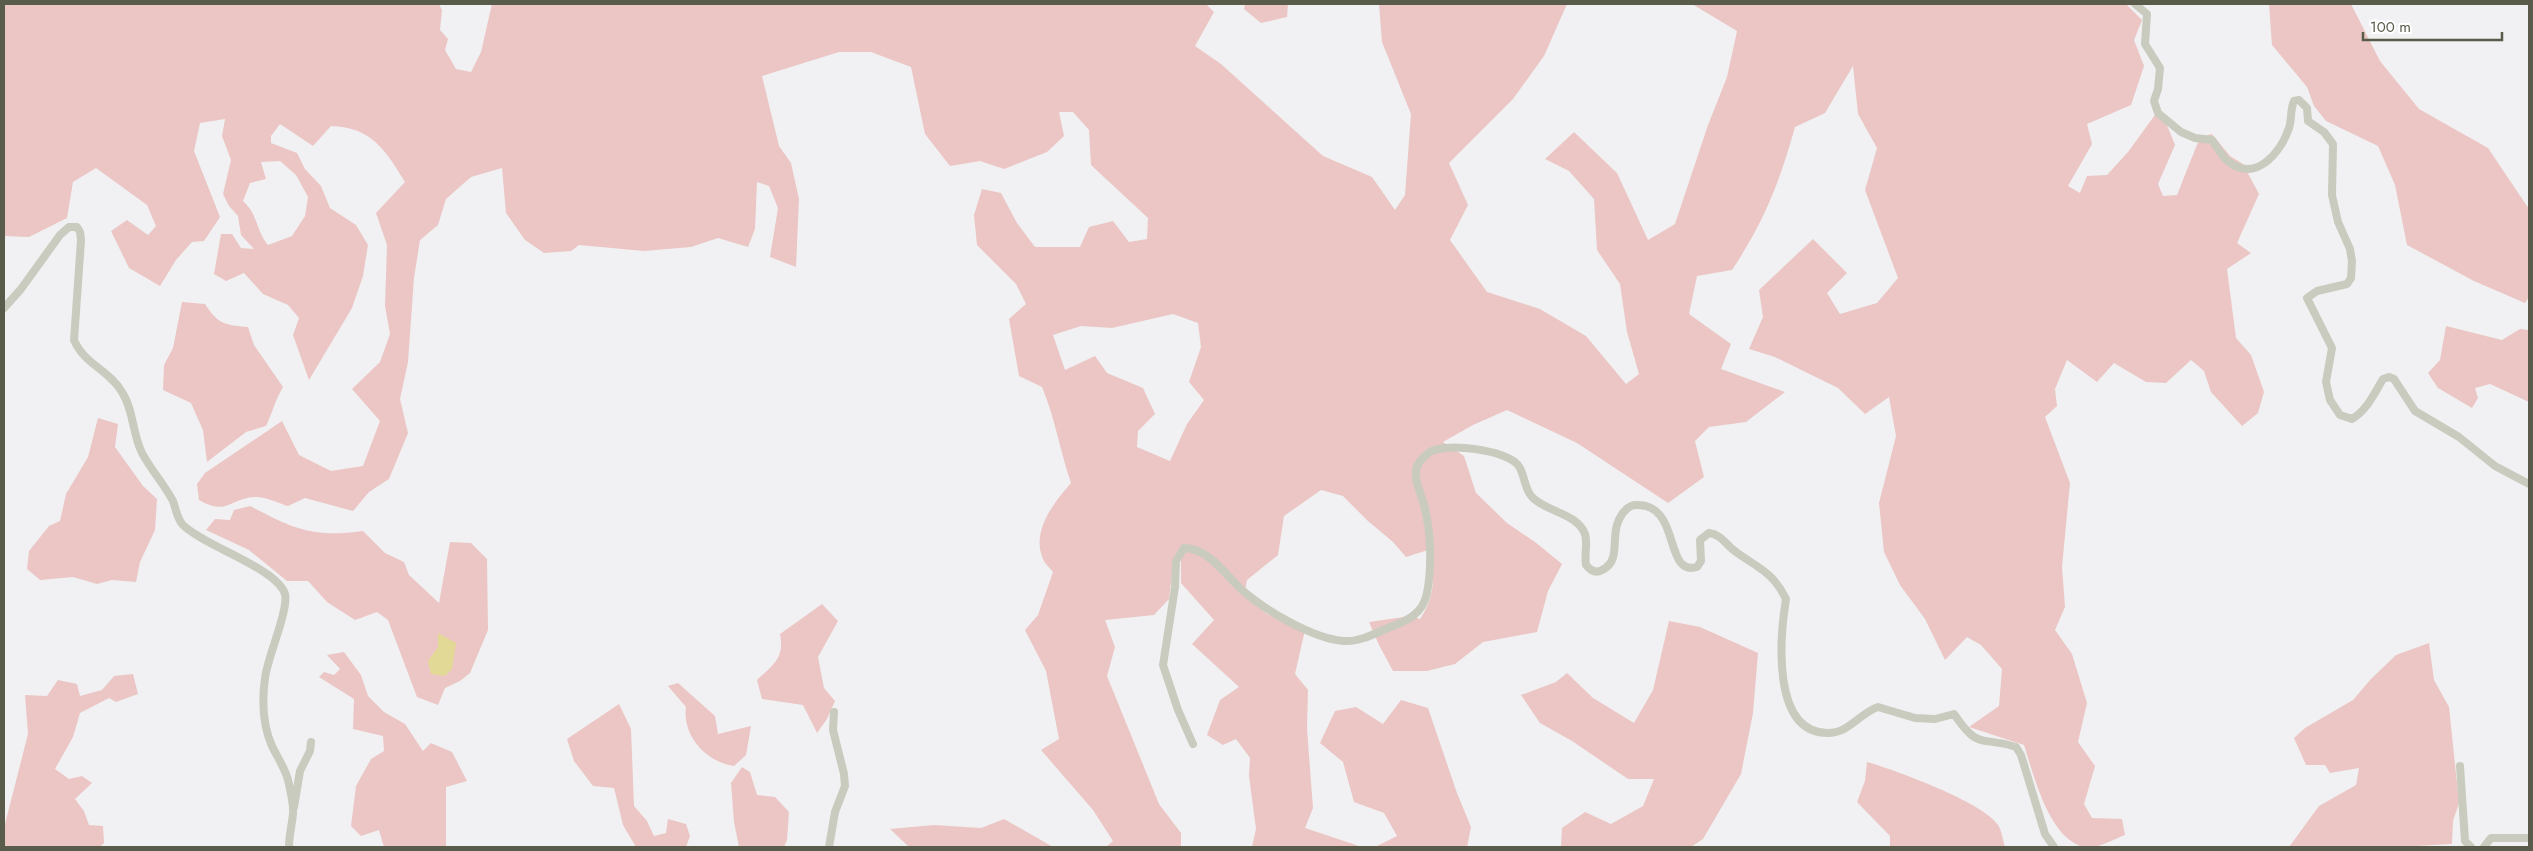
<svg xmlns="http://www.w3.org/2000/svg" width="2533" height="851" font-family="Jost,sans-serif">
<style>
.green{fill:#ebc6c4;fill-rule:evenodd}
.water{fill:#e3d996}
.lines{fill:none;stroke-linecap:round;stroke-linejoin:round}
.minor{stroke:#c9cbbe;stroke-width:8}
</style>
<rect width="100%" height="100%" fill="#f1f1f3"/>
<path class="green" d="M4,4H439L442,10L440,30L448,39L445,50L456,69L471,72L481,52L492,4H1206L1214,12L1195,46L1221,64L1323,156L1372,177L1395,210L1405,195L1411,114L1382,42L1379,4H1567L1544,56L1513,99L1449,163L1468,205L1450,240L1487,292L1540,309L1586,336L1626,384L1639,374L1627,332L1620,284L1597,250L1594,199L1569,171L1545,159L1574,132L1617,173L1648,240L1675,224L1708,125L1727,77L1737,31L1692,4H2126L2142,20L2134,40L2144,66L2131,105L2087,124L2092,144L2068,186L2080,193L2087,176L2107,175L2128,152L2160,108L2175,145L2158,184L2163,196L2177,195L2200,137L2212,134L2230,156L2243,164L2259,194L2237,243L2251,253L2227,269L2236,338L2251,355L2264,392L2258,413L2242,426L2211,392L2204,371L2191,360L2166,383L2146,382L2114,363L2097,382L2067,360L2055,389L2057,406L2045,417L2070,483L2062,567L2065,607L2055,630L2072,654L2087,703L2078,742L2095,766L2084,804L2092,818L2122,819L2125,835C2114,839 2096,850 2084,847C2049,839 2034,776 2024,745L1969,727L1999,706L2002,669L1981,645L1967,637L1945,660L1925,619L1900,585L1884,552L1879,503L1896,436L1889,397L1865,414L1838,388L1775,357L1749,349L1763,317L1759,290L1813,239L1847,273L1827,293L1840,314L1877,303L1898,278L1865,190L1877,148L1858,114L1853,66L1825,113L1795,127C1780,181 1764,222 1732,270L1697,276L1689,314L1731,344L1721,369L1785,392L1746,422L1709,427L1695,441L1704,477L1668,503L1577,443L1507,410L1473,425L1443,442L1464,456L1476,493L1507,523L1535,542L1562,564L1548,591L1537,632L1483,642L1455,664L1427,671H1393L1379,645L1369,622L1411,616L1420,619C1436,596 1434,575 1431,549L1406,557L1393,542L1368,521L1343,496L1321,490L1284,516L1278,555L1247,580L1244,596L1267,614L1305,630L1295,674L1308,690L1307,729L1313,808L1305,828L1362,847H1252L1256,829L1249,776L1250,758L1236,739L1223,745L1207,735L1220,700L1239,687L1192,644L1214,620L1181,583V559L1174,558L1169,599L1154,615L1105,620L1115,647L1107,676L1159,804L1181,833V847H1106L1113,841L1093,810L1041,750L1059,739L1046,671L1025,630L1038,615L1053,572C1050,568 1043,562 1042,556C1032,530 1055,501 1071,483C1060,451 1055,418 1042,387L1019,376L1009,319L1026,304L1016,284L977,245L974,215L982,189L1001,193L1017,223L1035,247H1080L1089,227L1113,221L1129,242L1147,239L1148,218L1091,165L1089,130L1073,112H1059L1064,136L1047,152L1004,169L980,161L950,166L925,134L911,67L871,52H839L762,76L779,146L791,163L799,199L796,267L770,257L778,208L769,186L757,182L755,229L748,247L718,238L691,247L644,251L579,245L571,251L544,253L525,240L506,213L502,168L471,177L446,199L438,225L420,240L414,278L408,362L400,399L408,433L389,479L369,492L353,511L305,498L288,506C279,503 264,496 254,497C229,499 227,516 199,500L197,484L205,473L282,421L299,455L331,471L363,466L380,421L352,389L380,362L390,334L385,306L387,245L376,213L405,182C386,151 372,127 331,126L313,146L280,124L271,136V143L297,153L305,169L321,186L330,208L356,225L368,245L363,276L352,308L309,380L293,335L299,318L288,305L263,294L244,273L226,281L214,274L221,234H232L241,248L254,249L241,235L238,216L229,206L223,194L231,160L222,136L225,119L200,123L194,151L220,217L204,241L192,242L176,260L160,286L129,268L111,231L127,220L148,235L156,226L147,205L96,168L73,182L67,218L29,237L4,236ZM280,161L296,175L308,197L305,216L292,236L268,245C255,229 259,216 243,201L250,183L266,179L261,162ZM1173,314L1198,323L1201,347L1189,382L1204,400L1187,424L1170,461L1137,447L1138,431L1155,414L1143,388L1107,373L1095,356L1065,370L1053,335L1081,326L1112,328Z
M1245,4H1288L1287,17L1261,23L1244,9Z
M2269,4H2351L2380,61L2419,109L2488,148L2529,209V297L2525,303L2474,281L2407,245L2395,185L2378,146L2326,121L2314,106L2307,87L2272,45Z
M182,302L205,304C218,324 224,325 248,327L254,345L283,387C274,402 273,412 266,426L246,432L207,462L203,430L191,403L163,390L164,365L173,348Z
M2446,326L2502,340L2520,329L2529,330V402L2490,384L2475,388L2478,398L2472,408L2438,388L2428,373L2440,360Z
M98,418L118,424L115,447L143,486L157,499L155,530L140,562L136,582L112,580L97,584L73,577L40,580L27,569L29,551L49,526L60,521L66,494L88,457Z
M250,506C294,529 312,538 363,531L385,553L404,562L409,575L439,603L450,542L471,543L487,559L488,630L470,673L460,681L445,688L438,705L417,697L388,620L377,612L355,620L327,602L308,581H287L249,550L206,530L215,519L230,520L234,510Z
M822,604L838,621L818,657L824,688L835,701L827,719L817,733L803,705L762,699L757,680C773,665 785,658 780,634Z
M1669,621L1700,627L1758,653L1753,713L1741,774L1703,839L1691,847H1561L1562,828L1585,812L1611,824L1643,806L1654,779H1628L1572,741L1540,723L1521,695L1556,682L1567,673L1593,698L1634,723L1653,690Z
M2429,643L2434,680L2449,707L2459,803L2453,821L2452,844L2397,847H2289L2319,806L2356,785L2359,768L2330,773L2325,765H2306L2294,738L2305,728L2353,700L2371,679L2396,655Z
M344,652L361,675L368,696L384,712L405,724L423,751L431,743L452,752L467,781L446,787V847H384L379,830L361,836L351,826L356,786L371,759L384,751L383,736L353,729L354,699L319,677L324,672L334,675L340,669L327,655Z
M133,674L138,694L116,702L109,698L80,713L73,737L55,769L69,779L82,776L92,783L75,799L84,811L89,825L103,826L104,843L100,847H4V828L28,734L25,695L47,696L58,680L77,684L80,696L102,690L114,676Z
M678,683L715,716L718,734L751,726L746,755L734,766C706,762 682,736 686,707L668,686Z
M1401,700L1428,708L1457,793L1471,827L1467,847H1375L1397,836L1384,813L1354,802L1343,762L1320,743L1335,711L1356,707L1383,724Z
M619,704L631,729L634,806L647,821L654,836L666,833L668,819L686,824L690,836L686,847H636L623,825L614,788L593,786L574,761L567,739Z
M1867,762C1895,770 1983,802 1998,825C2002,831 2003,841 2005,847H1890V836L1857,802L1865,781Z
M742,767L750,772L757,795L775,797L789,812L787,840L784,847H739L734,822L731,783Z
M1004,819L1053,847H909L890,829L934,825L981,828Z"/>
<path class="water" d="M438,633L456,643L452,669L445,676L431,674L428,661L438,647Z"/>
<g class="lines">
<path class="minor" d="M2135,4L2147,14L2145,44L2160,68L2158,89L2154,101L2158,113L2181,132L2195,138L2212,140C2217,147 2222,157 2229,162C2256,183 2281,152 2289,128C2292,119 2290,110 2294,101L2299,100L2307,108L2308,121L2324,132L2333,144L2332,195L2338,222L2350,249L2352,261L2351,278L2347,284L2317,291L2307,298L2332,348L2326,382L2330,400L2340,415L2352,419C2367,410 2374,394 2383,379L2389,377L2394,379L2415,411L2459,437L2495,466L2529,484
M4,308L21,289L60,235L69,227H77L80,232L81,240L74,340C84,364 109,370 122,392C134,411 132,433 142,453C151,470 164,484 173,501C176,509 177,519 183,525C204,546 277,568 285,594C289,609 267,659 265,678C262,700 263,726 272,746C277,757 285,768 288,780C290,789 294,804 293,814C292,825 289,835 289,847
M1193,744L1178,710L1163,665L1175,587L1176,561L1184,548C1208,548 1225,574 1241,589C1263,609 1313,639 1344,641C1359,642 1374,634 1388,628C1407,621 1423,614 1427,593C1432,568 1431,534 1425,509C1422,494 1413,482 1417,466C1420,461 1425,455 1430,452C1447,442 1506,450 1518,465C1525,474 1524,489 1532,497C1546,512 1577,513 1585,534C1588,544 1584,555 1586,565C1590,570 1595,574 1602,570C1620,562 1612,540 1617,525C1619,518 1624,509 1631,506C1635,504 1641,505 1646,506C1679,515 1666,576 1697,567L1701,561L1700,540L1709,533C1721,534 1726,545 1736,552C1758,568 1773,572 1786,599C1780,636 1771,733 1828,733C1849,733 1860,713 1878,707L1915,718L1935,719L1954,714C1980,752 1980,735 2016,747L2021,755L2045,834L2054,847
M2460,766L2465,841L2471,847
M294,807L300,771L310,751L311,742
M829,847L835,812L845,786L844,774L833,730L834,712
M2484,847L2491,838H2529"/>
</g>
<rect width="2533" height="851" fill="none" stroke="#595c4a" stroke-width="10"/>
<path d="M2363 32v8h139v-8" fill="none" stroke="#595c4a" stroke-width="2.5"/>
<text x="2370" y="32" font-size="15" fill="#595c4a" stroke="#ffffff" stroke-width="4" paint-order="stroke">100 m</text>
</svg>
